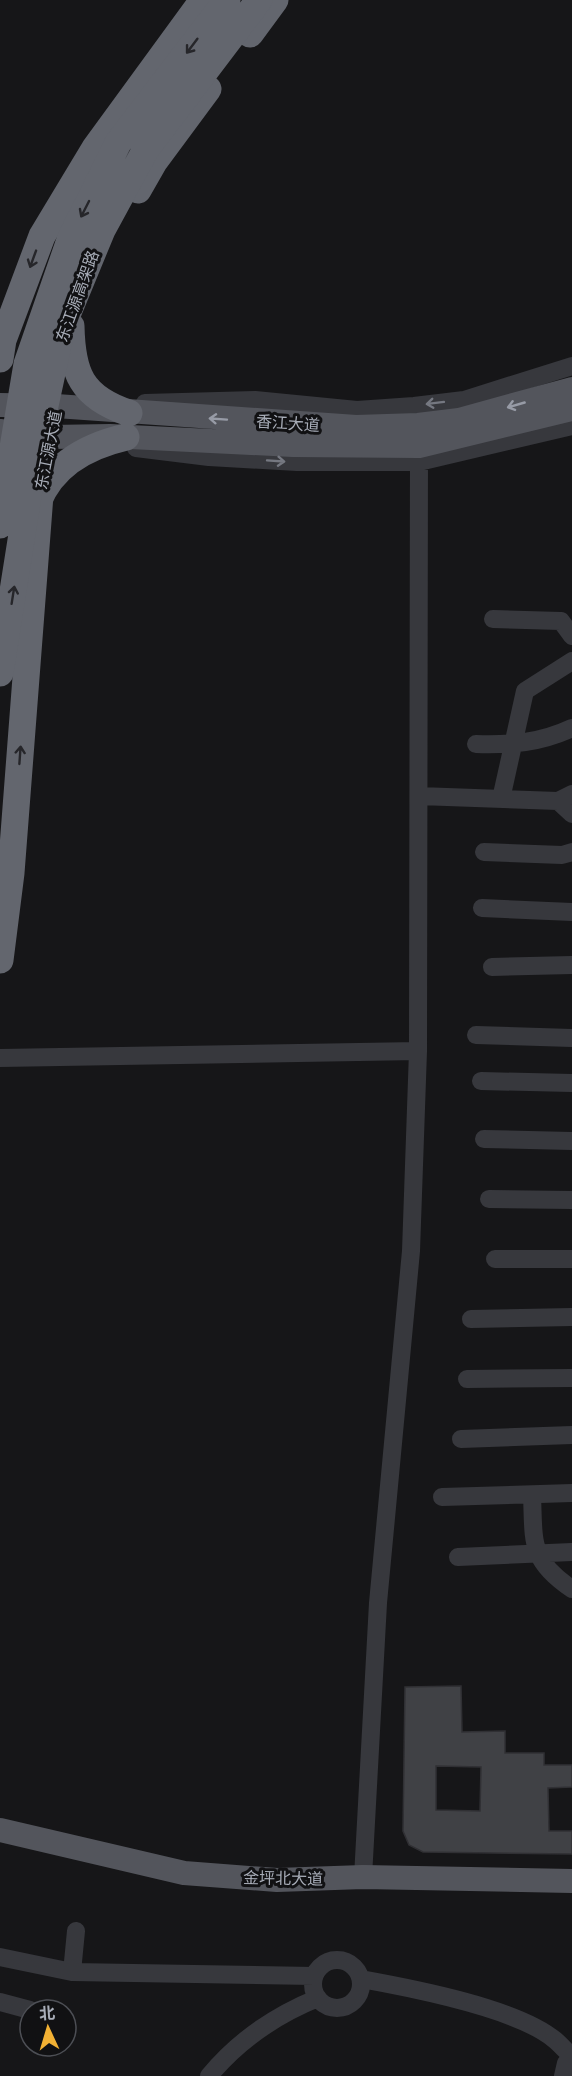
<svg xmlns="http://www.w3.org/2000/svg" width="572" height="2076" font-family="'Noto Sans','Noto Sans SC',sans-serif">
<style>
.building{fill:#404145;stroke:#303034;stroke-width:1.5;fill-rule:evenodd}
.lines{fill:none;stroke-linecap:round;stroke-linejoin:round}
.minor{stroke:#37383d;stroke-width:18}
.major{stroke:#53555c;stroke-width:24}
.highway{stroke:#63666e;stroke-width:27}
.highway-bridge{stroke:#63666e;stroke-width:27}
.oneway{stroke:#26262a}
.oneway2{stroke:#757881}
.oneway3{stroke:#979ba6}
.labels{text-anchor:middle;stroke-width:6;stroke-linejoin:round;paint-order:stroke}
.street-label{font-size:16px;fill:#a8adb8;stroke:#111113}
</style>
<rect width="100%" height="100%" fill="#161618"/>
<path class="building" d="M461,1686L462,1732L505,1731V1753H544V1765H572V1787L548,1788L549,1831H572V1854L423,1852L409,1845L403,1831L405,1687ZM436,1766L481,1767L480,1811L436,1810Z"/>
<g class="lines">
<path class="minor" d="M145,403L255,400L357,410L414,406L464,400L572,366
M136,448L209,457L297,462H419L572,426
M493,619L561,621L572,636
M476,744C511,745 540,743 572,728
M419,796L558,801L572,794
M501,799L525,691L572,661
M558,801L572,814
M484,852L562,855L572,852
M482,908L572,912
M492,967L572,965
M476,1035L572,1038
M0,1058L418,1051
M481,1081L572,1083
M484,1139L572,1141
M489,1199L572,1200
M495,1259H572
M471,1319L572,1317
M467,1379L572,1378
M461,1439L572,1435
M532,1495C534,1542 529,1560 572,1589
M442,1497L572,1493
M458,1557L572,1552
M363,1877L378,1603L411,1251L418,1051L419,446
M0,1957L72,1972L314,1976
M313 1984a24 24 0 1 1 48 0a24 24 0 1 1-48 0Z
M72,1972L76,1931
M361,1979C411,1988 517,2008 555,2040C561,2045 566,2051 572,2057
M0,2002L30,2010
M209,2076C238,2041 276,2015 318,1998
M563,2076L566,2063L572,2057"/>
<path class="major" d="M0,405L56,406L356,427L418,425L459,420L572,389
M0,431L51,437L110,436L293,445L419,446L572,409
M0,1830L184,1873L277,1880L363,1877L572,1881"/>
<path class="highway" d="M250,34L275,0
M138,190L154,162L208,89
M71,326C72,373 81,397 129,413
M0,359L3,340L42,236L95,148L203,0
M38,502C53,464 87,446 126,437
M0,960L11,873L40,495"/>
<path class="highway-bridge" d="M0,525L27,364L70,240L118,143L227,0
M0,673L35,452L62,327L102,230L146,149L259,0"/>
</g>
<defs><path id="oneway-shaft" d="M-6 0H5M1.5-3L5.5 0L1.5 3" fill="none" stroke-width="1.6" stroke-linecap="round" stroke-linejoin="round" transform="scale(1.5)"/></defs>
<g class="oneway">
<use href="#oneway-shaft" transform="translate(192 46) rotate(127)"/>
<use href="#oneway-shaft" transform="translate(85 209) rotate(117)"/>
<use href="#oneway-shaft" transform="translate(33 259) rotate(110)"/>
<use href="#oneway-shaft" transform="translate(13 595) rotate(-81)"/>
<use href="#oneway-shaft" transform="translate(20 755) rotate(-86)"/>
</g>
<g class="oneway2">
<use href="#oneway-shaft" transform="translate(435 403) rotate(173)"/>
<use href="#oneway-shaft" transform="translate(276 461) rotate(4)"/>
</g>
<g class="oneway3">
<use href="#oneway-shaft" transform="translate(516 405) rotate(164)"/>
<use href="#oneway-shaft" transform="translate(218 419) rotate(-176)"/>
</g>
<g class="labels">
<g class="street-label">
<text transform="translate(77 296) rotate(-70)" y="6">东江源高架路</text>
<text transform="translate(288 423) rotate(4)" y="6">香江大道</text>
<text transform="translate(48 450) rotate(-79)" y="6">东江源大道</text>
<text transform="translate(283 1878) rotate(1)" y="6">金坪北大道</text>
</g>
</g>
<g transform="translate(48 2028) rotate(356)"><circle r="28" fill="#111113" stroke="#4d4f55" stroke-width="1.5"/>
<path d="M0-4.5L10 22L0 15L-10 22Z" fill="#f2b134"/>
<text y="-9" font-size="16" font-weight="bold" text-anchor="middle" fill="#a8adb8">北</text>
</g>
</svg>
